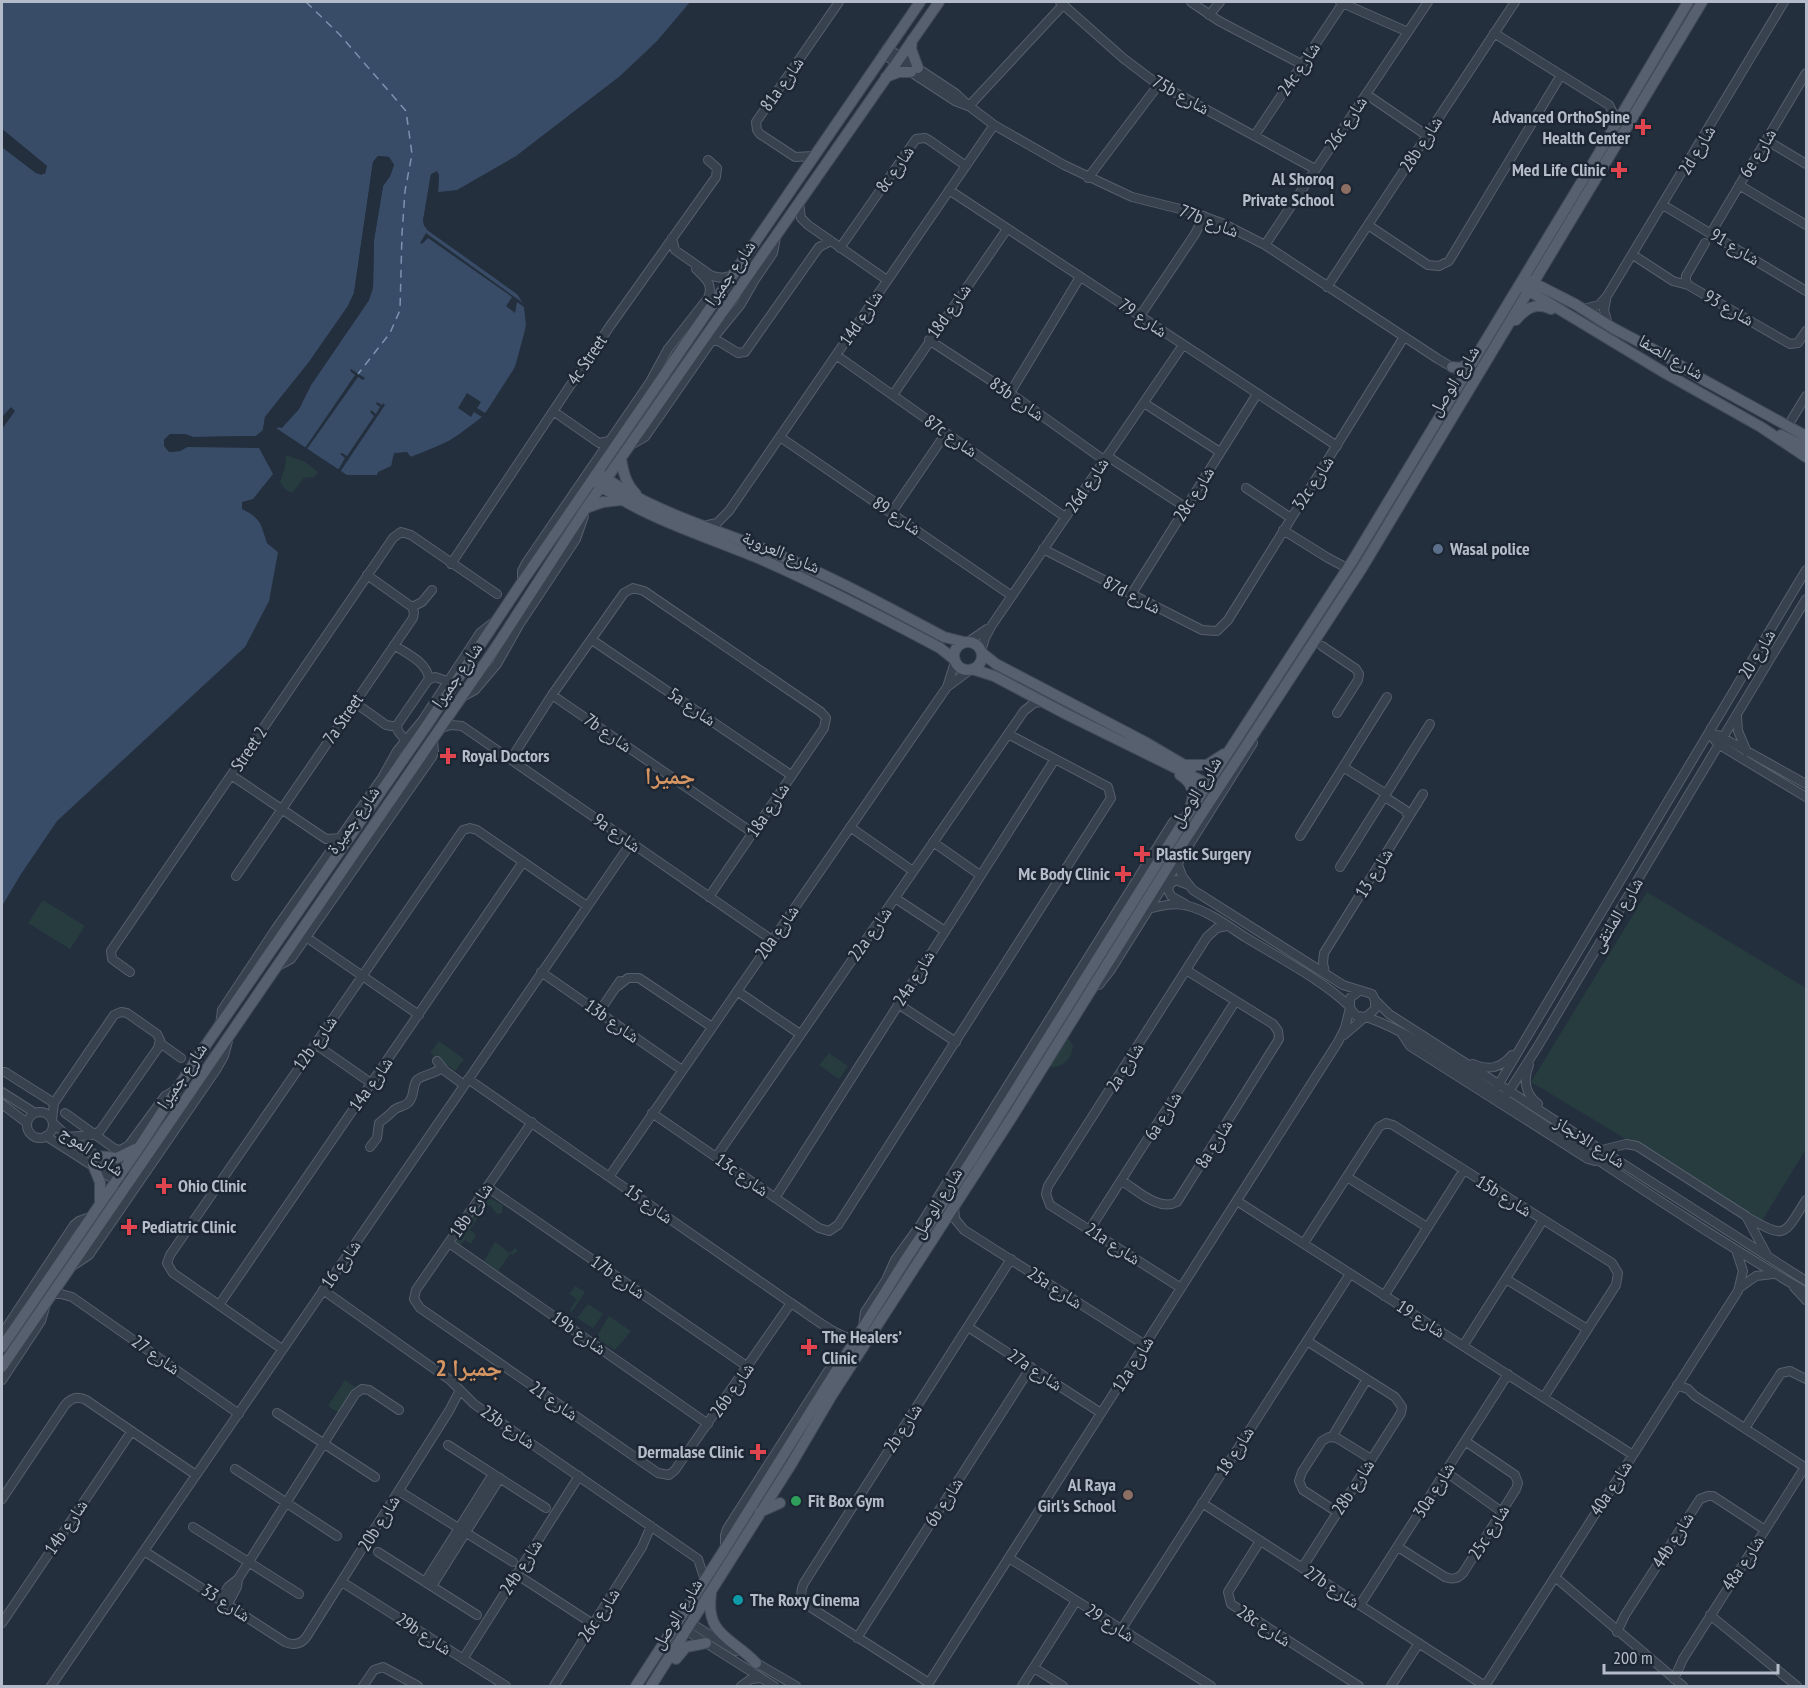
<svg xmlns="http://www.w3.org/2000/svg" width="1808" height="1688" font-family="'PT Sans Narrow','Noto Naskh Arabic',sans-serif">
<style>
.green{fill:#263c3f}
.water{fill:#394c67}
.pier{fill:#242f3e}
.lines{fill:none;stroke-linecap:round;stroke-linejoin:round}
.ferry{stroke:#7c92b1;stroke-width:1.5;stroke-dasharray:8 6;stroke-linecap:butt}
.minor-casing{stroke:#565f6c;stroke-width:10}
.major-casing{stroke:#414a57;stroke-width:12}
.minor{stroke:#38414e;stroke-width:8}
.major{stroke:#56606e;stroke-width:10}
.health-dot{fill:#e0444e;stroke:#1d2633;stroke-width:2}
.education-dot{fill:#8d6e63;stroke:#1d2633;stroke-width:2}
.service-dot{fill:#5c6f8a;stroke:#1d2633;stroke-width:2}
.leisure-dot{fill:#2e9e5b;stroke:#1d2633;stroke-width:2}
.culture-dot{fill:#0f9aa8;stroke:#1d2633;stroke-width:2}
.labels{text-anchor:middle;stroke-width:5;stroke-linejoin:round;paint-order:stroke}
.street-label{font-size:18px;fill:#b4bcc9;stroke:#1d2633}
.poi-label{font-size:18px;font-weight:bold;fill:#b4bcc9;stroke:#1d2633;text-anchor:start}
.district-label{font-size:24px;font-weight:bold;fill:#d59563;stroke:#1d2633}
</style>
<rect width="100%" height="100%" fill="#242f3e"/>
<path class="green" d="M286,455L305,462L318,472L314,477L304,478L292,493L285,489L280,482L285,467Z
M1647,892L1806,988V1149L1762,1221L1531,1082Z
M43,900L85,926L70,949L28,923Z
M1068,1038L1073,1046C1072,1059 1062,1069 1049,1067Z
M439,1041L464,1059L455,1071L430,1053Z
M829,1053L848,1066L839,1079L819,1065Z
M487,1197L503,1205L502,1213L497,1214L490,1205L483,1208L482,1215L479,1216L470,1230L476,1235L471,1244L465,1240L460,1245L468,1253L456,1243L455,1239L481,1200Z
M495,1242L510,1253L515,1248L518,1250L513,1255L510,1254L498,1271L484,1261Z
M575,1286L585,1292L571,1313L570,1310L577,1299L569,1294Z
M588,1304L603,1314L593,1328L577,1318Z
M609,1316L631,1331L615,1350L596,1338Z
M345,1380L355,1387L339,1413L328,1406Z"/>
<path class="water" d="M2,2H690L657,41L620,76L516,156L457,190L438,192L439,174H431L423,221L427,230L517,294C543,325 507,392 483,416C463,435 436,449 410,457L407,452L394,453L391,466L378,472L377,475H347L276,428L282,427L299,409L311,385L369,300L373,287L374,240L383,186L390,176L394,165L389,157L378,156L373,162L354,293L348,306L309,362L265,417L263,430L256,436L193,437L184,434H170L164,440L169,452L180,451L187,447L259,448L273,474L253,499L242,502V509L255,516L263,528L267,543L278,552L269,601L245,647L57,821L21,874L2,906V429L15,411L11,407L2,417V147L36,173L42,175L47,166L2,129Z"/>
<path class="pier" d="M2,129L47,166L45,174L36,173L2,147V144L37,170L42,172L44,170V167L36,159L2,133Z
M378,156L389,157L394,165L390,176L383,186L374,240L373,288L369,300L311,385L299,409L282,428L278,427L274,430V426L281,424L296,407L308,383L367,298L370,287L371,239L380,185L390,166L387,160L379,159L376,163L357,295L351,308L311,364L268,418L266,432L256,439L193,440L184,437H171L167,441V445L170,449L179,448L187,444L259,445L262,447H187L180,451L169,452L164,446V440L170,434H185L193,437L256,436L263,430L265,417L309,362L348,306L354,293L373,162Z
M437,171L439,175L438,192L437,194L435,192L436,175H434L427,224L519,292L524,298L527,307L529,327L525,347L518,368L484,419L449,445L410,460L405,453L407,452L411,457L450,441L482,417L474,412L471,417L458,408L467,393L481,402L477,408L485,413L488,409L515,367L526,326L524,307L517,302L515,313L506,306L512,297L428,238L422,244L420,243L426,233L523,303L517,294L424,226L423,221L431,174Z
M351,369L365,378L363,380L358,377L307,449L305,448L355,375L350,371Z
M377,402L382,405L383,403L385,405L340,472L338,470L345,458L340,454L342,453L347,456L374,416L370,412L371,410L376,414L380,407L376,404Z
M242,509L250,510L256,514L262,522L270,542L280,550L278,552L267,543L260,522L249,512Z"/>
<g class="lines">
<path class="ferry" d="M306,2L340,35L406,111L412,154L405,191L402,234L400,310L390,333L358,374"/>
<defs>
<path id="minor" d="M1060,2L1123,58L1152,80L1315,169
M1191,2L1219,21L1301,64
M1340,2L1408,32
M1209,15L1220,2
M1494,33L1609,105L1617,121
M887,48L955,93L969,106L994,125L1064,165L1132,197L1192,212L1224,224L1265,245L1438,359L1457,370
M883,54L955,101L968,106
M1366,94L1426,135
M969,106L1063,5
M1255,135L1343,3
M1766,140L1806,164
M813,156L795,157L760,134L757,130L756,122L839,2
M1088,178L1159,84
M1739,185L1806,225
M949,190L1337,446
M799,202L801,218L808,225L887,280
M1663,205L1806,291
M1368,225L1428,265L1439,266L1449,261L1561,75
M1711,233L1806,73
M672,238L675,250L712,276L722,278L731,276
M1705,243L1686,276V280L1688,285L1790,344L1798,343L1806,331
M1265,245L1428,2
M840,248L916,139L925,138L929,140L966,166
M1633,255L1673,281L1688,285
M1327,287L1515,2
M1606,300L1604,310L1608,325
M1583,309L1599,305L1607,296L1784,2
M1140,316L1195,234L1204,216
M713,340L720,342L738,353L745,352L819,247L831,241
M929,340L1010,393L1104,460
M836,355L1065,517
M1010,393L1080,277
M893,395L1007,229
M1144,403L1220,452
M553,411L599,443L609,441
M1792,419L1806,396
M780,437L1012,596
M631,445L645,437L715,336L741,304L754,281L773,253L776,237
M1107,456L1185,507
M1246,488L1291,518
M892,512L946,433
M703,526L717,523L729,511L994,125
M1283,530L1328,558L1347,568
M1043,549L1202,630L1217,631L1228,620L1404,337
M451,564L610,326L716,177L717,168L708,160
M522,582V571L526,563L650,382L668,349L708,298C714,284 705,278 696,269
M1131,595L1257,394
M412,607L422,602L432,590
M592,640L791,775
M968,642L987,629
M394,645C407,654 427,662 429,679
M1322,646L1356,669L1359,674L1358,680L1337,713
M981,651L985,638L992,625L1183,345
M948,684L955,662
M552,695L753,833
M462,697L475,690L497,664L519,625L576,539L584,516
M354,702L386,725L397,727
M1737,716L1738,731L1747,752
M441,728L451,725L462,726L772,940
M1711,728L1713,738L1718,744L1806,797
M1718,735L1806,784
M405,740L398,731L397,725L428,680L435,677L447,681
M511,759L552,695L624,593L633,588L644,591L821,712L826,718L824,728L709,897
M1343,767L1386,794
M231,775L326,839L341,838
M1385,797L1405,810L1409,817
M850,827L913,871
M1300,836L1387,697
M933,842L980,875
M1177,862L1182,876L1193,890L1343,985L1372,994L1375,1000V1009L1366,1017L1356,1016L1350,1008V998L1359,991
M1340,867L1430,724
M236,876L413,618L414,612L412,607L367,575
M895,898L945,931
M1185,904L1171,896L1168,890L1170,884L1176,880L1186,884
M1148,909C1161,906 1174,902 1188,906C1208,911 1228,926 1245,937C1276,956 1324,981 1349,1006
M306,937L419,1015
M276,967L291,959L432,757L434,752L433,740
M130,972L112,959L111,951L113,948L393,538L401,532L411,535L497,594
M541,972L682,1070
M1325,973L1323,963L1324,953L1423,794
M1099,985L1110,971L1253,743
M618,986L628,978H639L712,1027
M737,991L800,1034
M1375,1000L1389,1014L1806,1281
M898,1004L956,1042
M599,1012L620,981
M1366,1017C1412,1032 1465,1073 1507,1100C1606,1165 1704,1232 1806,1292
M220,1025L222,1010L275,930L382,778L397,751L422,721L480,633L494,622
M1402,1034L1410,1046L1588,1159L1595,1161
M1344,1035L1365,1017
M160,1043L181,1058
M315,1044L371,1083
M437,1061L445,1071L464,1085
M1473,1064C1489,1071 1501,1068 1512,1055
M1529,1065C1523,1080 1525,1094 1538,1104
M5,1072L54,1103
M468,1079L791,1303C811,1316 832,1334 855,1340
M2,1092L35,1113
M1494,1092L1806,570
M1504,1099L1538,1046L1806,599
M2,1104L27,1123
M27 1125a13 13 0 1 1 26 0a13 13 0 1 1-26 0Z
M65,1113L115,1149L121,1150L129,1145L165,1096L177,1089
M652,1113L819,1228L829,1231L838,1225L1111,798L1108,787L1008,734
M52,1120L54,1103L114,1015L121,1012L127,1013L157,1034L160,1040L158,1048L100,1131L92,1135L68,1137
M532,1122L416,1290L414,1299L420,1308L658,1473L669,1475L675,1470L791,1303
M53,1123L68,1137L126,1175
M46,1136L121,1184
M370,1147L377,1138L379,1123C386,1117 386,1118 393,1111C397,1106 405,1107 409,1102C415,1095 412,1086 417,1080C420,1076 434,1074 442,1068
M1602,1150L1626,1144L1637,1146L1746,1216L1768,1257
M716,1157L1024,711L1034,703L1042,702
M609,1177L947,687L970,670
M1347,1177L1427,1227
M1122,1181C1137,1190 1159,1212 1177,1202L1279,1039L1278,1031L1273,1024L1186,970
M487,1187L748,1367
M775,1198L1055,759
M1237,1201L1633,1455
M954,1206L955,1219L964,1230L1145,1345
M1747,1217C1786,1239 1783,1237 1806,1200
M1090,1229L1235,1002
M449,1243L708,1424
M1304,1243L1379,1127L1386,1123L1393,1125L1612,1263L1618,1273L1616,1285L1544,1397
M71,1267L89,1255L216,1070L224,1056L228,1041
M1506,1279L1587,1329
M1742,1286L1756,1276L1773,1274
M1794,1287L1806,1300
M1181,1288L1050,1205L1046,1194L1048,1186L1207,937L1217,928L1227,926
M323,1290L450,1380L474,1404L698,1559L705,1580
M51,1294H61L72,1297L239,1414
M1384,1296L1464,1170
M219,1305L523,862
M863,1327L865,1312L886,1280L895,1260L921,1224L1173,822L1177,819H1185
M968,1327L1101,1413
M2,1334L74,1225L79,1221L90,1217
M1463,1346L1543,1220
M282,1349L173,1273L167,1263L170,1255L463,830L470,828L477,830L587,906
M2,1380L41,1321L46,1304
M1677,1385L1688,1389L1695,1396L1806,1468
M277,1413L375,1477
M1745,1428L1781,1373L1790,1371L1806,1379
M1332,1437L1367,1379
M448,1445L546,1508
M235,1469L337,1536
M1446,1472L1502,1512
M399,1491L513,1562
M2,1499L65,1405C71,1398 78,1396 86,1400L196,1475
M1202,1503L1485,1686
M1337,1512L1303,1490L1299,1481L1302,1472L1322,1441L1329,1437L1337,1438L1371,1459
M193,1527L299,1594
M1260,1541L1228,1592L1231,1604L1359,1686
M1398,1547L1445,1577C1453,1580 1458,1579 1463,1573L1516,1489L1518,1483L1515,1475L1465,1441
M725,1549V1535L727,1529L828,1371L841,1363
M144,1551L285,1642C294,1646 302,1644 307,1636L449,1411L460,1390
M378,1552L477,1615
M1009,1558L1211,1686
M1302,1568L1401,1413L1402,1407L1395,1397L1307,1341
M516,1574L593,1624
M1555,1577L1683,1686
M342,1582L506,1686
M425,1582L493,1474
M432,1586L500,1478
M221,1600L228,1587L238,1579
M228,1604L237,1587L238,1579L355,1394L362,1389L369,1390L399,1410
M1360,1605L1508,1374
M1710,1615L1797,1686
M681,1617L736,1651
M2,1623L131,1432
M676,1624L774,1686
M1121,1630L1350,1274
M1617,1632L1625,1615L1700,1499L1708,1496H1713L1765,1530
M857,1638L1031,1367
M463,1659L579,1476
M753,1661L796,1686
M1034,1668L1063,1686
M1674,1679L1683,1659L1805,1467
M929,1683L807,1605C800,1598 800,1591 804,1583L1011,1259
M51,1686L631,843
M363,1686L374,1670L383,1667L418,1686
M554,1686L642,1547L651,1526
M741,1686L751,1679L761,1678
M927,1686L1338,1042L1345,1028L1350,1008
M1022,1686L1076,1601
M1391,1686L1419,1643
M1485,1686L1738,1291L1743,1271L1737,1253"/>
<path id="major" d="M912,40L911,49L918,68
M886,77L899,72H911
M1528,280L1575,304L1613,328L1662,354L1702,379L1806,436
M1524,288L1665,373L1761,427L1806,457
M1516,320C1526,308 1536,302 1551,309
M1452,367L1461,368L1471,362
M1781,435L1806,447
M621,458C623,472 626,484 636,494
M603,476C651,511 709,527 764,549C826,573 885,606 944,637L964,642
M596,483C646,519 703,535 758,558C820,585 880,616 940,648L955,660
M586,508L603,502L621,500
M954 656a14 14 0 1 1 28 0a14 14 0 1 1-28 0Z
M982,653L996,664L1145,742L1191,769
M972,669L994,676L1064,713L1212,786
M1186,765H1207L1224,754
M1180,775C1192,782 1195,792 1191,805
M98,1156L117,1158L135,1149
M93,1165L100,1182V1202
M2,1347L140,1146L199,1055L427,725L522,582L920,2
M2,1367L498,644L586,508L939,2
M760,1512L780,1503
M711,1594C705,1636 733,1638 756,1663
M676,1659L686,1647L706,1643
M636,1686L719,1558L904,1262L971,1161L1188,814L1353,560L1593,163L1688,2
M651,1686L792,1463L832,1395L1012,1117L1177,852L1362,568L1702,2"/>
</defs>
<use href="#minor" class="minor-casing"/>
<use href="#major" class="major-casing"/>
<use href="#minor" class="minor"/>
<use href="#major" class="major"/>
</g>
<g class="health-dot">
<path d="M1640 118h6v6h6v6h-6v6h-6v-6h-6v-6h6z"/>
<path d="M1616 161h6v6h6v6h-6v6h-6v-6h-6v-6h6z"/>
<path d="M445 747h6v6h6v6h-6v6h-6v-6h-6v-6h6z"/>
<path d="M1139 845h6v6h6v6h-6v6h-6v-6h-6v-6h6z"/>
<path d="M1120 865h6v6h6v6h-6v6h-6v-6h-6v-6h6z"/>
<path d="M161 1177h6v6h6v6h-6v6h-6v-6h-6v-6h6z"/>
<path d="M126 1218h6v6h6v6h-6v6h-6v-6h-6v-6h6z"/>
<path d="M806 1338h6v6h6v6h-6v6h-6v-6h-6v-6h6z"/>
<path d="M755 1443h6v6h6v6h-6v6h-6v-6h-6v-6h6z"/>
</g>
<g class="education-dot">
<circle cx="1346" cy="189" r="6"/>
<circle cx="1128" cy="1495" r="6"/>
</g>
<circle class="service-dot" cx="1438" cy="549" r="6"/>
<circle class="leisure-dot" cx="796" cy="1501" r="6"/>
<circle class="culture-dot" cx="738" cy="1600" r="6"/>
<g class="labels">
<g class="street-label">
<text transform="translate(1299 69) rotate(-56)" y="6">24c شارع</text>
<text transform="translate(782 84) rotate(-55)" y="6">81a شارع</text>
<text transform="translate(1181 95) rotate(29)" y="6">75b شارع</text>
<text transform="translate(1346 123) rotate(-56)" y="6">26c شارع</text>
<text transform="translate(1421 144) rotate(-57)" y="6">28b شارع</text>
<text transform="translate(1697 150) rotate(-59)" y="6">2d شارع</text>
<text transform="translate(1758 153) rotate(-59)" y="6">6e شارع</text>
<text transform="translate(895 169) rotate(-55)" y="6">8c شارع</text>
<text transform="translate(1209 221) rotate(21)" y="6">77b شارع</text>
<text transform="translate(1735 247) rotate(31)" y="6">شارع 91</text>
<text transform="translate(730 273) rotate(-55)" y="6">شارع جميرا</text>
<text transform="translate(1729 308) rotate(30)" y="6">شارع 93</text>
<text transform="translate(949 311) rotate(-55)" y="6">18d شارع</text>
<text transform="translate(861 318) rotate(-56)" y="6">14d شارع</text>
<text transform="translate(1143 318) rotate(34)" y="6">شارع 79</text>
<text transform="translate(1671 357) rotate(30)" y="6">شارع الصفا</text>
<text transform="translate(587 360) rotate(-56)" y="6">4c Street</text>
<text transform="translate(1454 381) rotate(-58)" y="6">شارع الوصل</text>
<text transform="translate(1017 399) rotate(35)" y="6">83b شارع</text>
<text transform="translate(951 436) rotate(35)" y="6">87c شارع</text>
<text transform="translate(1313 483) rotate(-57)" y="6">32c شارع</text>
<text transform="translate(1087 485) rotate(-56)" y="6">26d شارع</text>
<text transform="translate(1194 494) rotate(-58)" y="6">28c شارع</text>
<text transform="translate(897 516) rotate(34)" y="6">شارع 89</text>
<text transform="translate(781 552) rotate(23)" y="6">شارع العروبة</text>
<text transform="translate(1132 595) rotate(27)" y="6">87d شارع</text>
<text transform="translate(1757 654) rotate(-59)" y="6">شارع 20</text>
<text transform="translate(457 675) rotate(-55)" y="6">شارع جميرا</text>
<text transform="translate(692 707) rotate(34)" y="6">5a شارع</text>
<text transform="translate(343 719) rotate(-56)" y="6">7a Street</text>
<text transform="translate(608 733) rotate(35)" y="6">7b شارع</text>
<text transform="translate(249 749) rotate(-56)" y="6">Street 2</text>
<text transform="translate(1196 792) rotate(-58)" y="6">شارع الوصل</text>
<text transform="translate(768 810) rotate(-56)" y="6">18a شارع</text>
<text transform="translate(353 820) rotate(-55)" y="6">شارع جميرة</text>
<text transform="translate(617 833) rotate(35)" y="6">9a شارع</text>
<text transform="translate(1374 873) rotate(-58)" y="6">شارع 13</text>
<text transform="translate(1617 915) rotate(-59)" y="6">شارع الملتقى</text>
<text transform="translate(777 932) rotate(-55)" y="6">20a شارع</text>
<text transform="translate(870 934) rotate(-55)" y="6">22a شارع</text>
<text transform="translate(914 978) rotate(-58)" y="6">24a شارع</text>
<text transform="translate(612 1021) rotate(35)" y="6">13b شارع</text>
<text transform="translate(315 1043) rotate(-55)" y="6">12b شارع</text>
<text transform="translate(1125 1067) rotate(-58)" y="6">2a شارع</text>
<text transform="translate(182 1076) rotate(-56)" y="6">شارع جميرا</text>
<text transform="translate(371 1084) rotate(-55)" y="6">14a شارع</text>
<text transform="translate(1163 1116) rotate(-58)" y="6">6a شارع</text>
<text transform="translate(1590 1142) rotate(33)" y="6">شارع الانجاز</text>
<text transform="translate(1214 1144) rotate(-58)" y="6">8a شارع</text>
<text transform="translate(92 1151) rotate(35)" y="6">شارع الموج</text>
<text transform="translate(742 1175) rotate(35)" y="6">13c شارع</text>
<text transform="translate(1504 1196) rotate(32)" y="6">15b شارع</text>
<text transform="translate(937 1203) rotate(-58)" y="6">شارع الوصل</text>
<text transform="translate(649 1204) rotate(35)" y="6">شارع 15</text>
<text transform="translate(471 1210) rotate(-56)" y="6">18b شارع</text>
<text transform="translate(1113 1244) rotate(33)" y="6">21a شارع</text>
<text transform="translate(341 1264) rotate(-55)" y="6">شارع 16</text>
<text transform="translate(618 1277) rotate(35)" y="6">17b شارع</text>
<text transform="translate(1055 1288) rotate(33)" y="6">25a شارع</text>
<text transform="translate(1421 1319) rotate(33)" y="6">شارع 19</text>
<text transform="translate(579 1333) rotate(35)" y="6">19b شارع</text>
<text transform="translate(156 1355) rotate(35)" y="6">شارع 27</text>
<text transform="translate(1133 1364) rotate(-58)" y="6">12a شارع</text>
<text transform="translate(1035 1370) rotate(33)" y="6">27a شارع</text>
<text transform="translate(732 1390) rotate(-55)" y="6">26b شارع</text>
<text transform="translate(554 1401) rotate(35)" y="6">شارع 21</text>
<text transform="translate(508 1427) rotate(35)" y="6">23b شارع</text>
<text transform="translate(903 1428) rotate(-57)" y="6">2b شارع</text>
<text transform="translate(1235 1451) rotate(-57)" y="6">شارع 18</text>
<text transform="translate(1353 1487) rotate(-57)" y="6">28b شارع</text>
<text transform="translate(1611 1488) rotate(-57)" y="6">40a شارع</text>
<text transform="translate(1434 1490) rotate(-58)" y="6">30a شارع</text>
<text transform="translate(944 1502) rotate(-57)" y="6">6b شارع</text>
<text transform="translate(379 1523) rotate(-58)" y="6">20b شارع</text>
<text transform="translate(66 1527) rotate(-56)" y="6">14b شارع</text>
<text transform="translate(1489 1532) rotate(-58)" y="6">25c شارع</text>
<text transform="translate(1673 1540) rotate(-58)" y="6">44b شارع</text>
<text transform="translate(1743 1563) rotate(-57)" y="6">48a شارع</text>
<text transform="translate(521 1567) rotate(-57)" y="6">24b شارع</text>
<text transform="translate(1332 1587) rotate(33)" y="6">27b شارع</text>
<text transform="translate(226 1603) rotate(33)" y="6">شارع 33</text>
<text transform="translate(677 1614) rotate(-58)" y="6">شارع الوصل</text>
<text transform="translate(599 1615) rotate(-57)" y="6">26c شارع</text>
<text transform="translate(1110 1623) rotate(33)" y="6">شارع 29</text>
<text transform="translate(1264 1626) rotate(33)" y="6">28c شارع</text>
<text transform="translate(424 1634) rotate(33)" y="6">29b شارع</text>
</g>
<g class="poi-label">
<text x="1630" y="123" text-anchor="end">Advanced OrthoSpine<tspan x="1630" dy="21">Health Center</tspan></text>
<text x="1606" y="176" text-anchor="end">Med Life Clinic</text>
<text x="1334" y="185" text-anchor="end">Al Shoroq<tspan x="1334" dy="21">Private School</tspan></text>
<text x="1450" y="555">Wasal police</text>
<text x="462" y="762">Royal Doctors</text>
<text x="1156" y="860">Plastic Surgery</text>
<text x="1110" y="880" text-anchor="end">Mc Body Clinic</text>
<text x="178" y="1192">Ohio Clinic</text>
<text x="142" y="1233">Pediatric Clinic</text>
<text x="822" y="1343">The Healers’<tspan x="822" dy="21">Clinic</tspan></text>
<text x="744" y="1458" text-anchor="end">Dermalase Clinic</text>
<text x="1116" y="1491" text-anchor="end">Al Raya<tspan x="1116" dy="21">Girl's School</tspan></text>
<text x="808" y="1507">Fit Box Gym</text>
<text x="750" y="1606">The Roxy Cinema</text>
</g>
<g class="district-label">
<text x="670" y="784">جميرا</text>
<text x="469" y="1376">جميرا 2</text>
</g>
</g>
<rect width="1808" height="1688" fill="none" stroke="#b4bcc9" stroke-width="6"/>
<path d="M1604 1664v9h174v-9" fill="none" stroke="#b4bcc9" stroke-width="3"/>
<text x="1613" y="1664" font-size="18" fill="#b4bcc9" stroke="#1d2633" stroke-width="4.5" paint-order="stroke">200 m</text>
</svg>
